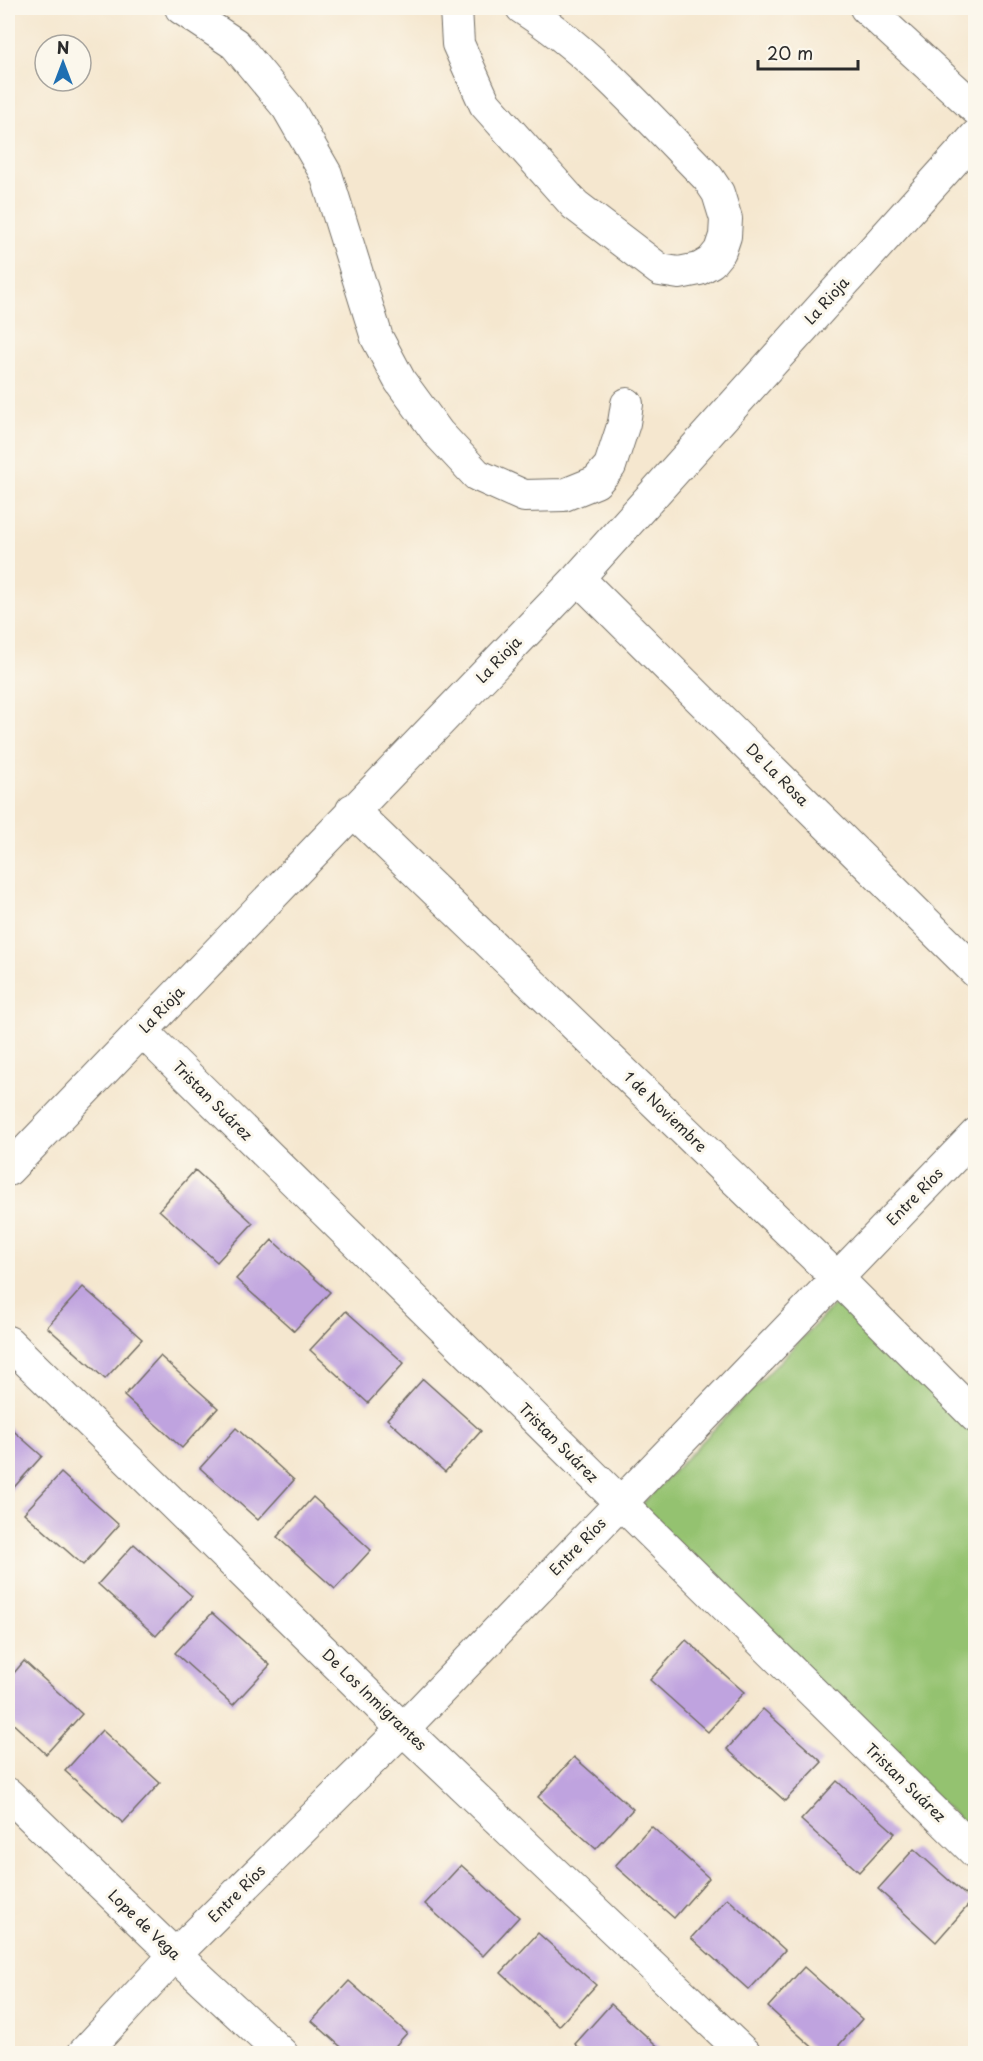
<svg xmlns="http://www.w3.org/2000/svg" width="983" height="2061" font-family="'Playpen Sans',sans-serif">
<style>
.green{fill:#94c270;stroke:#60764e;stroke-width:1.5}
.building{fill:#bfa3df}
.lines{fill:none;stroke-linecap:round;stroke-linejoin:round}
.minor-casing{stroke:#726d64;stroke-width:34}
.minor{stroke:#fff;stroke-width:32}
.labels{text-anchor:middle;stroke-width:6;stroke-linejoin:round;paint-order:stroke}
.street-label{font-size:15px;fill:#2b2b2b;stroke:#fbf7ec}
</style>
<rect width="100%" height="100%" fill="#fbf7ec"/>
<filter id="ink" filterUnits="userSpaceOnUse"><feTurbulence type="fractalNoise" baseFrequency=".0167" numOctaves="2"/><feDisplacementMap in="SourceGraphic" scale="12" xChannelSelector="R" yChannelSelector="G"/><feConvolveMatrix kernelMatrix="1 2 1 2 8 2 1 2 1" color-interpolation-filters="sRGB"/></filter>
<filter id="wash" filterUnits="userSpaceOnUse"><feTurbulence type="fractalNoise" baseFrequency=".008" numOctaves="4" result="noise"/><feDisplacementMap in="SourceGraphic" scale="24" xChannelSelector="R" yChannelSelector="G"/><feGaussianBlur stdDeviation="1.35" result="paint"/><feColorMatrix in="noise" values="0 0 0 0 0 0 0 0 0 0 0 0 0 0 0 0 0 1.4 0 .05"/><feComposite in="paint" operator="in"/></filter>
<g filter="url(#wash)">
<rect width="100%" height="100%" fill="#f5e7cf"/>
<path class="green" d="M841,1298L975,1434V1835L639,1507Z"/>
<g id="blocks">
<path class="building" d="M195,1170L253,1223L217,1262L159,1210Z
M272,1240L330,1292L294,1331L236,1279Z
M83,1287L142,1339L105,1379L47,1327Z
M346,1311L404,1363L368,1403L310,1350Z
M160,1356L218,1408L182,1448L124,1396Z
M423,1379L481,1431L445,1472L387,1419Z
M8,1426L42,1456L8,1494Z
M236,1428L294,1480L258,1520L200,1468Z
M61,1473L119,1525L83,1565L24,1513Z
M313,1497L371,1550L335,1589L277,1537Z
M134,1544L192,1596L156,1636L98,1584Z
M212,1613L270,1665L233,1705L175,1653Z
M686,1640L744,1692L708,1732L650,1680Z
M24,1661L82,1714L46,1754L8,1719V1680Z
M763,1709L822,1762L785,1801L727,1749Z
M102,1730L160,1783L123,1823L65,1771Z
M574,1757L633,1809L596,1849L538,1797Z
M837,1781L895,1833L859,1872L801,1820Z
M651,1826L709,1878L674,1918L615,1866Z
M914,1849L972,1901L936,1942L878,1889Z
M461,1865L519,1917L483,1956L425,1904Z
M727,1898L785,1950L749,1990L691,1938Z
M538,1933L596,1985L559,2026L501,1973Z
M804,1967L862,2019L831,2054H820L768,2007Z
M349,1981L407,2033L388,2054H349L312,2021Z
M611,2004L666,2054H585L575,2044Z"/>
</g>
</g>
<g filter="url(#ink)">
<use href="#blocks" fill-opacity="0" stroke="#726d64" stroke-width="1.5"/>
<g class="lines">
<defs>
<path id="minor" d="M181,8L235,44L288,108L326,174L377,338L400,381L438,433L477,475L524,496L564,495L596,482L610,466L624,423L627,404
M456,8L458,44L485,104L575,205L660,270L679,273L699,269L711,262L720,251L725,236L726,219L718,193L708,178C649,118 593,53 522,8
M866,8L976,109
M578,578L976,972
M352,810L837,1278L976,1417
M142,1031L976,1853
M8,1170L578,578L976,136
M8,1342L403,1729L745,2054
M8,1794L175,1955L282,2054
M83,2054L175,1955L403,1729L976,1134"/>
</defs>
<use href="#minor" class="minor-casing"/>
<use href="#minor" class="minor"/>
</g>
</g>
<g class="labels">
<g class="street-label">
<text transform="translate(827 301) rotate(-48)" y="5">La Rioja</text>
<text transform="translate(499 660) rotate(-46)" y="5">La Rioja</text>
<text transform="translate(777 775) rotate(45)" y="5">De La Rosa</text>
<text transform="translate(162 1010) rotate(-46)" y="5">La Rioja</text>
<text transform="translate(212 1101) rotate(45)" y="5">Tristan Suárez</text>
<text transform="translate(665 1112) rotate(44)" y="5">1 de Noviembre</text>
<text transform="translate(915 1197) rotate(-46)" y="5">Entre Ríos</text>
<text transform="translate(558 1443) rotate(45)" y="5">Tristan Suárez</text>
<text transform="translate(578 1547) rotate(-46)" y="5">Entre Ríos</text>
<text transform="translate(374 1700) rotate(44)" y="5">De Los Inmigrantes</text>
<text transform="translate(905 1783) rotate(44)" y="5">Tristan Suárez</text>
<text transform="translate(237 1894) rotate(-45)" y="5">Entre Ríos</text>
<text transform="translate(144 1925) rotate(44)" y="5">Lope de Vega</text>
</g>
</g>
<rect width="983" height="2061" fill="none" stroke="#fbf7ec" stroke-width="30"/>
<g transform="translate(63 63)"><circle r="28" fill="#fbf7ec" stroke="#a8a59f" stroke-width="1.5"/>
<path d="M0-4.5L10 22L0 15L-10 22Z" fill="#1f6fb2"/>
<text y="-9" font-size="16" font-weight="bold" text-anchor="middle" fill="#2b2b2b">N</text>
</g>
<path d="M758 60v9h100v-9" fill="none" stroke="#2b2b2b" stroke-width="3"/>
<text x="767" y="60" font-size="18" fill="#2b2b2b" stroke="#fbf7ec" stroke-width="4.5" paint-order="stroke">20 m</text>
</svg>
